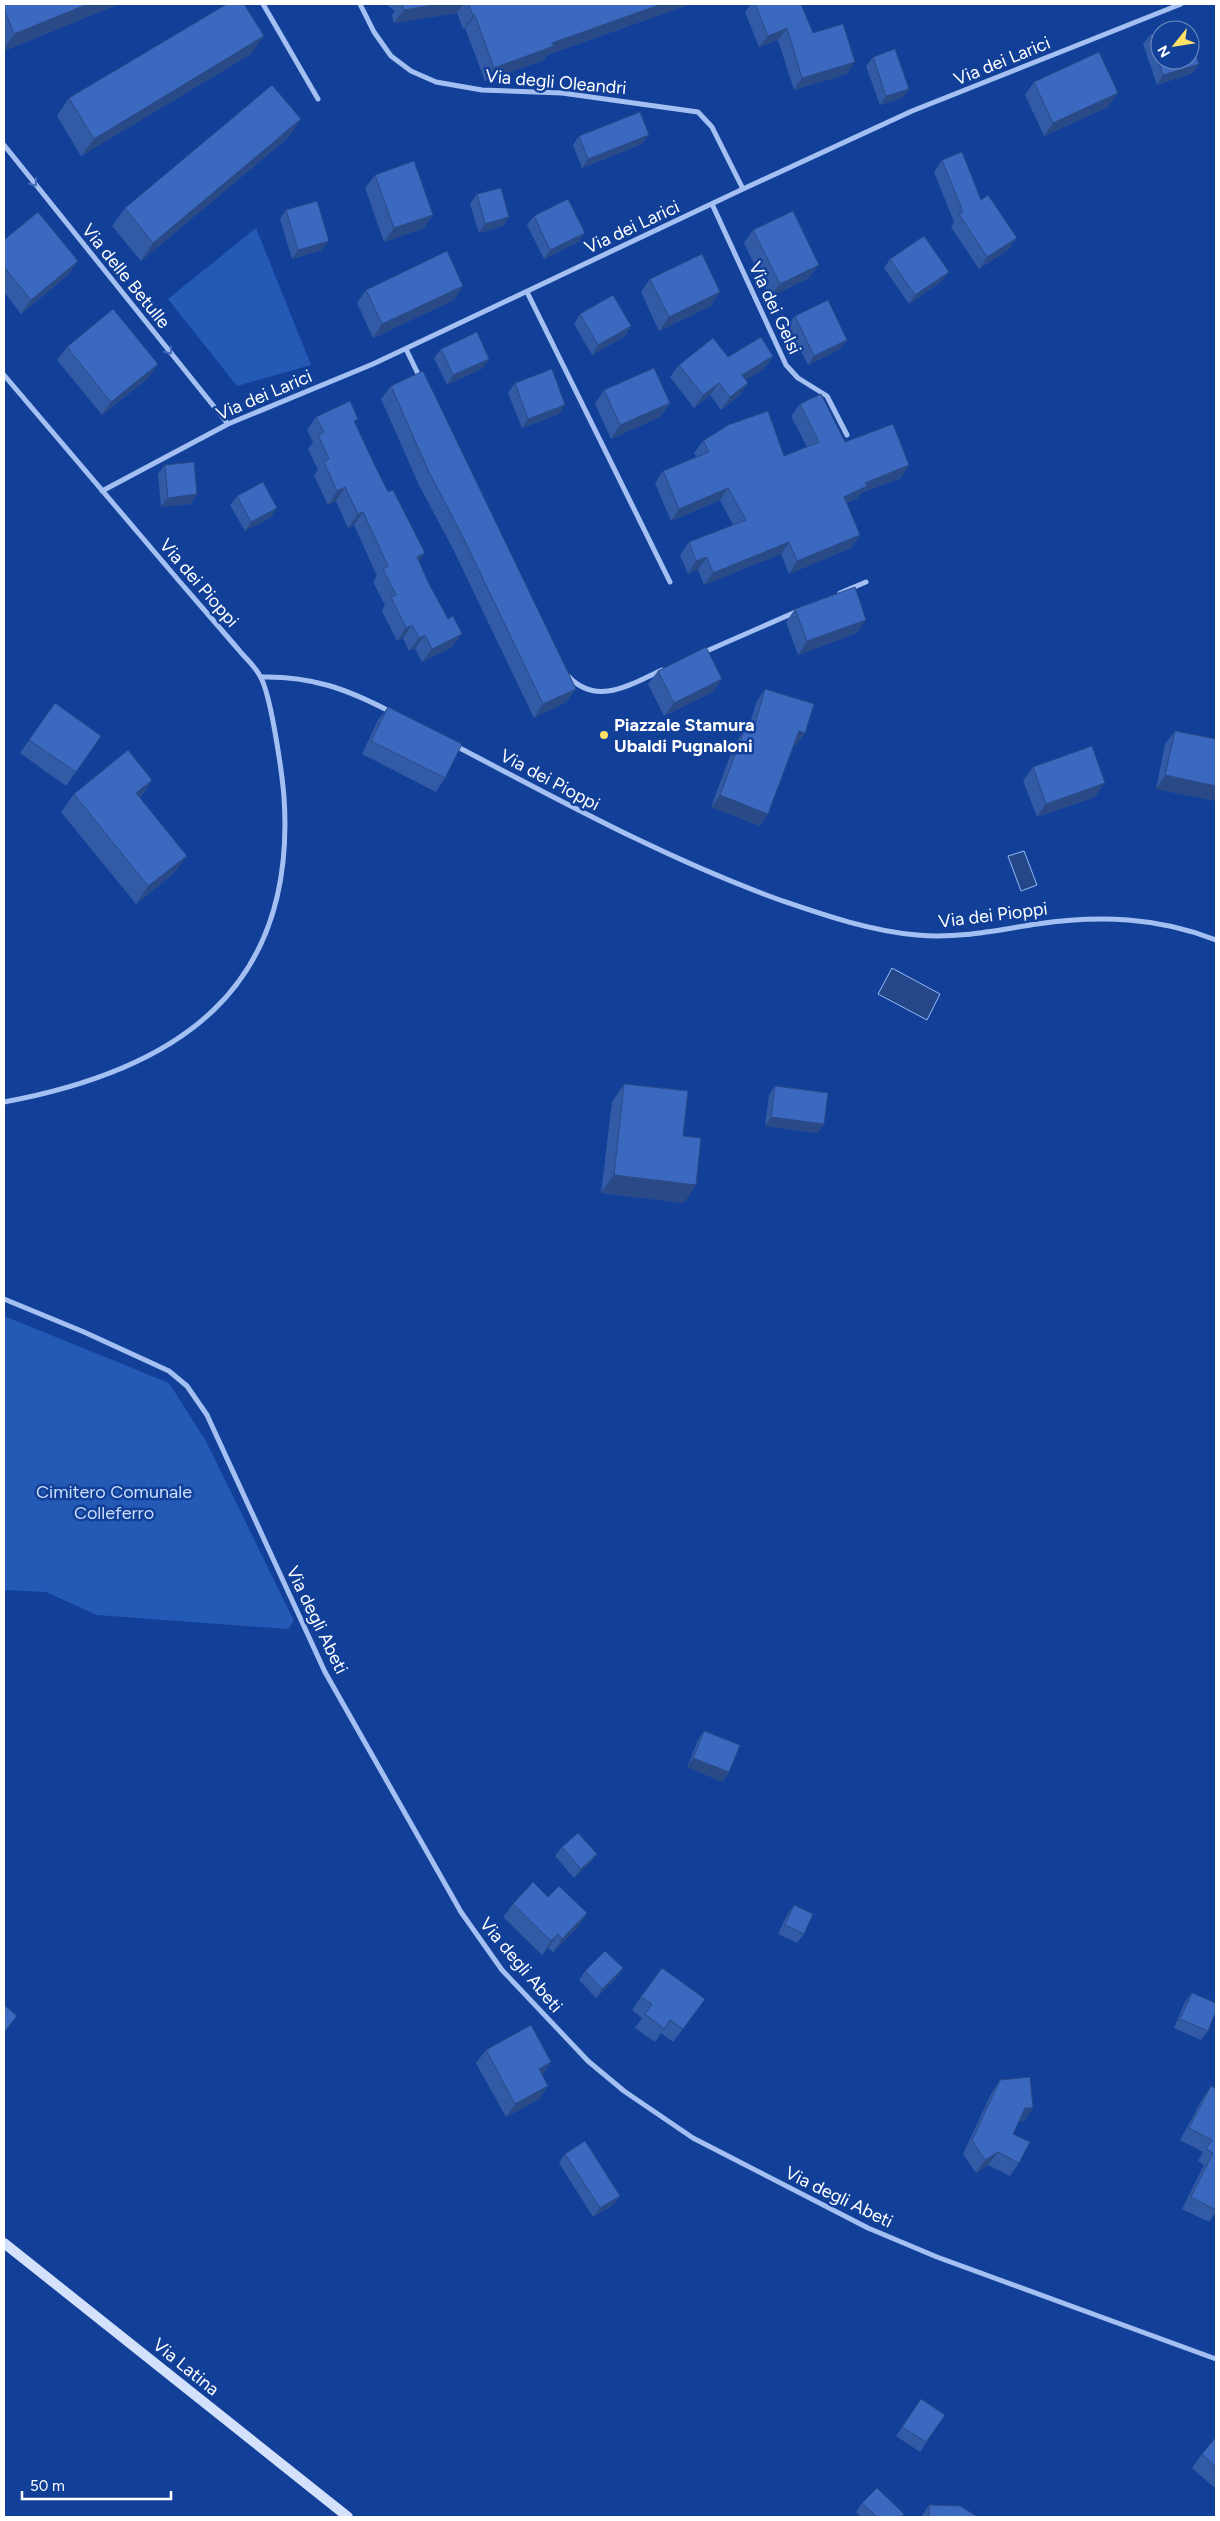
<svg xmlns="http://www.w3.org/2000/svg" width="1220" height="2521" font-family="Figtree,sans-serif">
<style>
.green{fill:#2559b6}
.water{fill:#254789;stroke:#95baf7}
.lines{fill:none;stroke-linecap:round;stroke-linejoin:round}
.minor{stroke:#a4c0f3;stroke-width:5}
.secondary{stroke:#d3e1fd;stroke-width:10}
.wall{fill:#335aa5}
.shaded-wall{fill:#294a86}
.building{fill:#3b69c0;stroke:#294a86}
.oneway{stroke:#456db8}
.poi-dot{fill:#ffe166;stroke:#124098;stroke-width:2}
.labels{text-anchor:middle;stroke-width:5;stroke-linejoin:round;paint-order:stroke}
.street-label{font-size:18px;fill:#fff;stroke:#124098}
.poi-label{font-size:18px;font-weight:bold;fill:#fff;stroke:#124098;text-anchor:start}
.park-label{font-size:18px;fill:#ccdefd;stroke:#124098}
</style>
<rect width="100%" height="100%" fill="#124098"/>
<path class="green" d="M256,228L311,365L237,386L168,299Z
M4,1316L169,1383L206,1441L294,1621L288,1629L97,1615L46,1592L4,1590Z"/>
<path class="water" d="M1024,851L1037,885L1021,891L1008,856Z
M892,968L940,994L927,1020L878,994Z"/>
<g class="lines">
<path class="minor" d="M263,4L318,99
M360,4L374,32L391,56L411,71L436,82L482,90L562,93L698,112L712,127L743,189
M4,145L228,424
M712,204L786,365L798,378L827,396L847,435
M527,292L670,582
M406,349L420,378
M4,375C62,444 121,513 180,582C199,604 219,627 238,649C245,658 255,666 260,676C271,694 282,773 284,797C297,990 177,1070 4,1102
M102,491L228,424L373,364L743,189L912,111L1181,4
M840,593L866,582
M702,653L798,611
M568,676C597,707 631,684 662,670
M261,677C312,676 347,689 391,712
M454,745C561,801 666,859 780,900C824,915 870,931 917,935C958,939 997,930 1037,924C1099,915 1158,917 1216,940
M4,1299L84,1332L169,1371L187,1386L207,1415L325,1672L461,1912L502,1970L588,2061L624,2091L693,2138L868,2228L937,2257L1216,2359"/>
<path class="secondary" d="M4,2243L348,2517"/>
</g>
<path class="wall" d="M4,4H119L4,51Z
M385,4H691L547,55L544,60L485,81L465,28L463,29L457,13L394,23L392,15L395,11Z
M751,4H801L813,33L847,74L794,90L778,40L759,47L745,12Z
M1150,35L1199,64L1193,73L1157,85L1143,44Z
M251,54L81,156L57,116L69,98Z
M873,57L909,89L902,98L880,105L866,66Z
M1034,82L1108,107L1044,136L1025,95Z
M579,136L642,144L582,168L573,145Z
M289,137L141,261L112,226L125,208Z
M942,160L1008,250L979,269L951,227L954,222L934,172Z
M375,175L433,215L424,228L384,242L365,188Z
M477,194L509,217L503,226L479,233L470,204Z
M286,210L322,250L292,259L280,219Z
M534,216L585,233L578,242L544,259L527,225Z
M753,230L809,278L770,297L744,243Z
M4,240L78,261L69,274L21,314L4,292Z
M890,259L942,281L909,304L884,268Z
M650,279L711,306L659,331L641,292Z
M463,286L454,300L373,338L357,303L366,290Z
M580,314L631,326L625,336L592,355L574,324Z
M795,316L847,340L840,349L808,365L788,325Z
M67,347L158,364L148,378L102,415L57,360Z
M441,349L489,359L483,368L447,385L434,358Z
M773,356L764,369L745,380L748,383L739,396L721,410L710,395L694,408L670,377L679,365L728,357Z
M515,383L559,414L522,428L508,393Z
M391,386L576,689L566,702L534,718L453,549L419,485L381,399Z
M604,390L670,403L660,417L611,439L595,404Z
M800,404L845,442L909,465L901,478L861,493L858,498L847,503L860,535L851,548L789,574L781,554L704,585L698,570L688,574L680,555L689,542L733,525L720,500L671,521L655,483L663,471L696,457L694,453L703,441L784,456L807,447L791,416Z
M316,417L355,424L419,561L452,647L422,662L415,648L409,651L403,638L397,641L382,611L385,605L373,582L377,576L354,525L348,528L336,501L328,505L314,476L318,470L308,449L313,442L307,430Z
M165,465L191,504L161,507L158,474Z
M237,496L271,517L245,531L230,505Z
M795,609L857,633L798,655L786,622Z
M658,671L713,692L664,716L648,684Z
M765,689L805,733L796,745H794L760,826L711,807L735,743L744,731L747,732L757,701Z
M55,703L101,736L66,786L20,753Z
M388,707L445,778L436,792L362,754L378,720Z
M1175,731L1216,739V801L1156,789L1165,744Z
M1033,767L1095,797L1037,817L1023,781Z
M152,780L140,798L187,856L174,873L136,904L61,812L74,794Z
M624,1084L683,1136L684,1203L601,1193L612,1102Z
M775,1086L824,1124L817,1133L765,1126L769,1095Z
M704,1731L729,1772L723,1782L687,1767L698,1740Z
M562,1847L597,1854L590,1863L574,1878L555,1856Z
M548,1897L587,1913L578,1927L553,1952L548,1948L542,1955L503,1917L513,1904Z
M794,1905L804,1934L797,1943L778,1934L787,1915Z
M623,1968L616,1978L596,1998L579,1980L585,1971Z
M1192,1993L1208,2031L1201,2040L1174,2028L1185,2002Z
M641,1997L695,2013L673,2042L661,2033L655,2042L635,2028L642,2018L632,2010Z
M486,2050L551,2062L542,2075L548,2086L539,2099L506,2117L476,2063Z
M1000,2080L1033,2108L1024,2121L1018,2122L1013,2134L1019,2163L1010,2176L988,2165L976,2173L963,2154L991,2094Z
M1211,2086L1216,2089V2212L1209,2222L1182,2209L1204,2165L1198,2161L1203,2152L1180,2140L1203,2098Z
M565,2154L620,2196L613,2205L593,2217L559,2163Z
M921,2399L945,2415L920,2452L896,2436Z
M1216,2437V2489L1192,2468L1202,2454Z
M862,2503L904,2514L902,2517H861L856,2512Z
M929,2505L978,2517H921Z"/>
<path class="shaded-wall" d="M88,4H119L4,51V49L14,34Z
M438,4H463L457,13L394,23L404,10Z
M662,4H691L547,55L544,60L485,81L494,68L552,43Z
M473,15H475L465,28L463,29Z
M787,28L778,40L759,47L768,36Z
M264,36L251,54L81,156L94,139Z
M855,62L847,74L794,90L802,78Z
M1199,64L1193,73L1157,85L1163,75Z
M909,89L902,98L880,105L886,96Z
M1118,93L1108,107L1044,136L1053,123Z
M301,119L289,137L141,261L153,243Z
M649,135L642,144L582,168L588,159Z
M433,215L424,228L384,242L394,228Z
M509,217L503,226L479,233L485,224Z
M585,233L578,242L544,259L550,250Z
M1017,238L1008,250L979,269L987,257Z
M329,241L322,250L292,259L298,250Z
M78,261L69,274L21,314L31,300Z
M819,265L809,278L770,297L780,284Z
M949,272L942,281L909,304L915,295Z
M463,286L454,300L373,338L382,324Z
M720,292L711,306L659,331L669,317Z
M631,326L625,336L592,355L598,345Z
M847,340L840,349L808,365L814,356Z
M773,356L764,369L733,388L742,375Z
M489,359L483,368L447,385L453,375Z
M158,364L148,378L102,415L111,402Z
M719,383L710,395L694,408L703,395Z
M748,383L739,396L721,410L730,397Z
M670,403L660,417L611,439L620,425Z
M565,405L559,414L522,428L528,419Z
M909,465L901,478L861,493L858,498L835,509L844,497L865,483Z
M345,487L336,501L328,505L337,491Z
M728,488L720,500L671,521L679,509Z
M197,494L191,504L161,507L168,498Z
M277,508L271,517L245,531L251,522Z
M363,512L354,525L348,528L358,514Z
M860,535L851,548L789,574L797,561Z
M789,542L781,554L704,585L713,573Z
M425,553L415,567L417,557Z
M707,557L698,570L688,574L696,561Z
M866,620L857,633L798,655L807,641Z
M412,625L403,638L397,641L406,628Z
M462,634L452,647L422,662L432,649Z
M425,635L415,648L409,651L419,638Z
M722,679L713,692L664,716L674,703Z
M576,689L566,702L534,718L543,704Z
M799,731L805,733L796,745L791,744Z
M1165,775L1216,786V801L1156,789Z
M152,780L139,798L136,793Z
M1105,783L1095,797L1037,817L1046,804Z
M720,795L768,814L760,826L711,807Z
M187,856L174,873L136,904L148,886Z
M771,1117L824,1124L817,1133L765,1126Z
M614,1175L696,1185L684,1203L601,1193Z
M693,1758L729,1772L723,1782L687,1767Z
M597,1854L590,1863L574,1878L581,1869Z
M587,1913L578,1927L553,1952L562,1939Z
M558,1934L548,1948L542,1955L551,1941Z
M623,1968L616,1978L596,1998L602,1989Z
M17,2016L10,2026L4,2033V2032Z
M551,2062L542,2076L539,2069Z
M548,2086L539,2099L506,2117L515,2104Z
M1025,2108H1033L1024,2121L1016,2122Z
M998,2152L988,2165L976,2173L985,2160Z
M620,2196L613,2205L593,2217L600,2208Z"/>
<path class="building" d="M4,4H88L14,34L4,8Z
M227,4H244L264,36L94,139L69,98Z
M402,4H438L404,10Z
M468,4H662L552,43L554,46L494,68L475,15H473Z
M755,4H801L813,33L843,24L855,62L802,78L787,28L768,36Z
M1186,23L1188,30H1165Z
M1160,32V60H1190V36L1199,64L1163,75L1150,35Z
M895,49L909,89L886,96L873,57Z
M1099,52L1118,93L1053,123L1034,82Z
M272,85L301,119L153,243L125,208Z
M640,112L649,135L588,159L579,136Z
M962,152L981,200L988,195L1017,238L987,257L959,214L963,212L942,160Z
M414,161L433,215L394,228L375,175Z
M501,188L509,217L485,224L477,194Z
M568,199L585,233L550,250L534,216Z
M317,201L329,241L298,250L286,210Z
M793,211L819,265L780,284L753,230Z
M38,212L78,261L31,300L4,267V240Z
M924,236L949,272L915,295L890,259Z
M447,251L463,286L382,324L366,290Z
M702,254L720,292L669,317L650,279Z
M613,295L631,326L598,345L580,314Z
M828,300L847,340L814,356L795,316Z
M113,309L158,364L111,402L67,347Z
M477,332L489,359L453,375L441,349Z
M761,337L773,356L742,375L748,383L730,397L719,383L703,395L679,365L713,338L728,357Z
M654,368L670,403L620,425L604,390Z
M552,369L565,405L528,419L515,383Z
M423,371L576,689L543,704L462,535L429,472L391,386Z
M821,394L845,442L893,424L909,465L865,483L867,486L844,497L860,535L797,561L789,542L713,573L707,557L696,561L689,542L746,520L728,488L679,509L663,471L709,452L703,441L728,425L768,411L784,456L819,442L800,404Z
M350,401L358,419L354,421L375,466L388,492L393,490L425,553L417,557L429,584L448,619L453,616L462,634L432,649L425,635L419,638L412,625L406,628L391,597L396,595L383,569L388,566L363,512L358,514L345,487L337,491L324,462L329,459L318,435L324,432L316,417Z
M194,462L197,494L168,498L165,465Z
M263,482L277,508L251,522L237,496Z
M855,587L866,620L807,641L795,609Z
M706,647L722,679L674,703L658,671Z
M765,689L814,704L805,733L799,731L768,814L720,795L744,731L752,734Z
M55,703L101,736L76,772L29,740Z
M388,707L462,744L445,778L371,741Z
M1175,731L1216,739V786L1165,775Z
M1092,746L1105,783L1046,804L1033,767Z
M128,750L152,780L136,793L187,856L148,886L74,794Z
M624,1084L688,1091L683,1136L701,1138L696,1185L614,1175Z
M775,1086L828,1093L824,1124L771,1117Z
M704,1731L740,1745L729,1772L693,1758Z
M578,1833L597,1854L581,1869L562,1847Z
M533,1882L548,1897L559,1886L587,1913L562,1939L558,1934L551,1941L513,1904Z
M794,1905L813,1914L804,1934L785,1925Z
M605,1951L623,1968L602,1989L585,1971Z
M662,1968L705,1999L683,2029L670,2020L664,2029L645,2014L652,2004L641,1997Z
M1192,1993L1216,2003V2011L1208,2031L1180,2019Z
M4,2005L17,2016L4,2032Z
M531,2025L551,2062L539,2069L548,2086L515,2104L486,2050Z
M1030,2077L1033,2108H1025L1013,2134L1030,2142L1019,2163L998,2152L985,2160L972,2140L1000,2080Z
M1211,2086L1216,2089V2210L1191,2197L1213,2153L1206,2149L1212,2140L1189,2128Z
M585,2141L620,2196L600,2208L565,2154Z
M921,2399L945,2415L926,2442L902,2427Z
M1216,2437V2467L1202,2454Z
M877,2488L904,2514L901,2517H877L862,2503Z
M929,2505L960,2506L978,2517H929Z"/>
<defs><path id="oneway-chevron" d="M-2-3.5L2.5 0L-2 3.5" fill="none" stroke-width="1.6" stroke-linecap="round" stroke-linejoin="round" transform="scale(1.25)"/></defs>
<g class="oneway">
<use href="#oneway-chevron" transform="translate(34 183) rotate(51)"/>
<use href="#oneway-chevron" transform="translate(169 351) rotate(51)"/>
</g>
<circle class="poi-dot" cx="604" cy="735" r="5"/>
<g class="labels">
<g class="street-label">
<text transform="translate(1002 61) rotate(-22)" y="6">Via dei Larici</text>
<text transform="translate(556 82) rotate(5)" y="6">Via degli Oleandri</text>
<text transform="translate(632 227) rotate(-25)" y="6">Via dei Larici</text>
<text transform="translate(126 276) rotate(51)" y="6">Via delle Betulle</text>
<text transform="translate(775 308) rotate(65)" y="6">Via dei Gelsi</text>
<text transform="translate(264 395) rotate(-23)" y="6">Via dei Larici</text>
<text transform="translate(199 583) rotate(49)" y="6">Via dei Pioppi</text>
<text transform="translate(550 780) rotate(28)" y="6">Via dei Pioppi</text>
<text transform="translate(993 915) rotate(-7)" y="6">Via dei Pioppi</text>
<text transform="translate(317 1620) rotate(64)" y="6">Via degli Abeti</text>
<text transform="translate(521 1965) rotate(50)" y="6">Via degli Abeti</text>
<text transform="translate(839 2197) rotate(26)" y="6">Via degli Abeti</text>
<text transform="translate(186 2367) rotate(39)" y="6">Via Latina</text>
</g>
<g class="poi-label">
<text x="614" y="731">Piazzale Stamura<tspan x="614" dy="21">Ubaldi Pugnaloni</tspan></text>
</g>
<g class="park-label">
<text x="114" y="1498">Cimitero Comunale<tspan x="114" dy="21">Colleferro</tspan></text>
</g>
</g>
<rect width="1220" height="2521" fill="none" stroke="#ffffff" stroke-width="10"/>
<g transform="translate(1175 45) rotate(240)"><circle r="24" fill="#124098" stroke="#718cc1"/>
<path d="M0-4L9 19L0 12L-9 19Z" fill="#ffe166"/>
<text y="-8" font-size="14" font-weight="bold" text-anchor="middle" fill="#ffffff">N</text>
</g>
<path d="M22 2491v8h149v-8" fill="none" stroke="#ffffff" stroke-width="2.5"/>
<text x="30" y="2491" font-size="15" fill="#ffffff" stroke="#124098" stroke-width="4" paint-order="stroke">50 m</text>
</svg>
